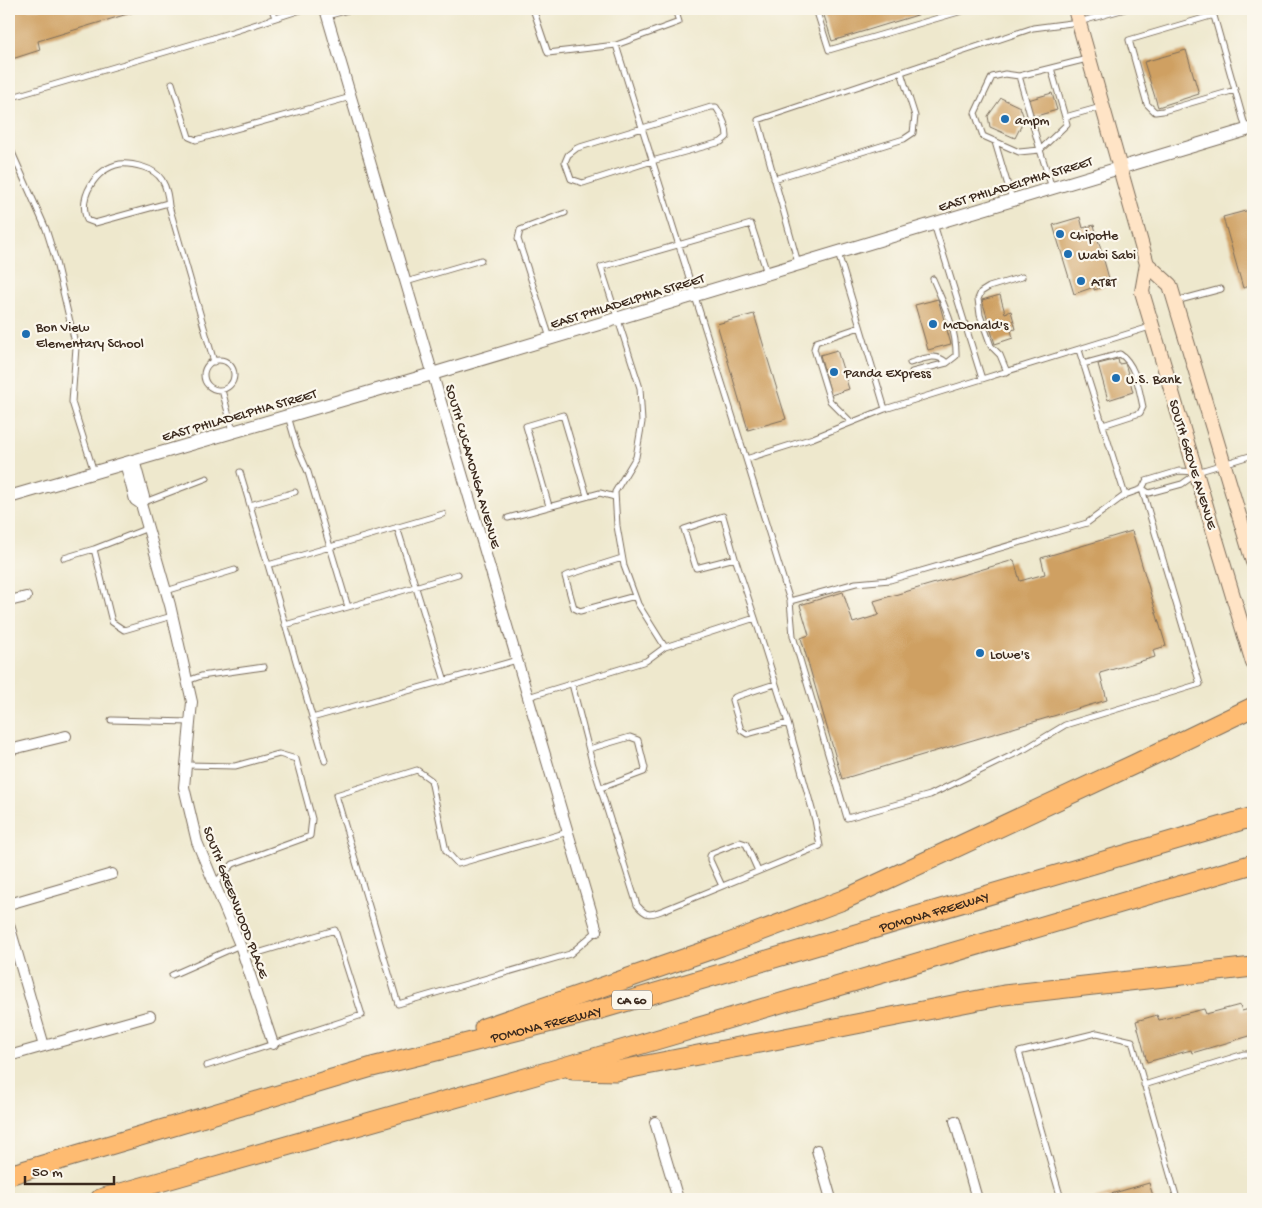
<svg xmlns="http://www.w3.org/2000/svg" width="1262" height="1208" font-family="'Gochi Hand',sans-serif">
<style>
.building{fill:#cfa062}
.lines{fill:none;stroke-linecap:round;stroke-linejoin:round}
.service-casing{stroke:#7a6c5b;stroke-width:7}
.minor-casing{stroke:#7a6c5b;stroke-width:12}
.tertiary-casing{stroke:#7a6c5b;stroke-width:14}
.secondary-casing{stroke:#7a6c5b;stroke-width:16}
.motorway-casing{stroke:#7a6c5b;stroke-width:21}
.service{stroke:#fff;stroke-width:5}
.minor{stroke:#fff;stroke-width:10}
.tertiary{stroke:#fff;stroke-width:12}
.secondary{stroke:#ffe4c6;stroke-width:14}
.motorway{stroke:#febb71;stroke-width:19}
.poi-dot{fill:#1f6fb2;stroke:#fbf7ec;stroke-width:2}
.labels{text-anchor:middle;stroke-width:4.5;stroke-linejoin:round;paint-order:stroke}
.shield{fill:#fbf7ec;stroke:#75685c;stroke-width:1}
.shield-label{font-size:12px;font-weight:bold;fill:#3b2a1e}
.poi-label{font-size:14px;fill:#3b2a1e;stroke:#fbf7ec;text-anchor:start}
.street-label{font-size:14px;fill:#3b2a1e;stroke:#fbf7ec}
</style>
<rect width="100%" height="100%" fill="#fbf7ec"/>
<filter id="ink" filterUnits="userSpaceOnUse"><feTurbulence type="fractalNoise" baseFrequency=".02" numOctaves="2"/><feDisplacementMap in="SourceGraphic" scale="10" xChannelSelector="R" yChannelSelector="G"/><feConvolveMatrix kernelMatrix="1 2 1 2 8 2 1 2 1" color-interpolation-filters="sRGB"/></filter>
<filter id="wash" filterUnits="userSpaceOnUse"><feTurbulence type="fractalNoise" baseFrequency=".0096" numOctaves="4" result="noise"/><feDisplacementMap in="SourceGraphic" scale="20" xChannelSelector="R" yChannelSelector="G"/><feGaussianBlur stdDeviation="1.12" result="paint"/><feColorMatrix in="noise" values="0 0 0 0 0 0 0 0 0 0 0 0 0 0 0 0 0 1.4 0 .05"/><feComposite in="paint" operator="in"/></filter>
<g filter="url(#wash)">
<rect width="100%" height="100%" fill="#eee8cd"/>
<g id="blocks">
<path class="building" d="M9,9H144L38,41L40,50L9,60Z
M822,9H937L832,41Z
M1186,50L1199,94L1158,107L1144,62Z
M1052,93L1057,110L1033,117L1028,100Z
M1001,98L1020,107L1023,115L1020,122L1022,124L1015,138L990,127L988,116Z
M1253,209V285L1243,288L1223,217Z
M1080,217L1083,228L1094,225L1110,282L1108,283L1109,285L1094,290V287L1074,294L1053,225Z
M1000,295L1005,313L1011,311L1016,329L1011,330L1013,338L995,344L982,300Z
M938,299L951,344L928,350L915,305Z
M754,314L786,419L748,430L717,324Z
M837,350L849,389L831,395L820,355Z
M1118,359L1119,364L1125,363L1133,392L1108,400L1098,364Z
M1132,531L1166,646L1153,650L1155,657L1100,673L1107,700L842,779L801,638L809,635L800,605L843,592L853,623L879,615L874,601L1014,560L1020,581L1045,574L1041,558Z
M1240,1005L1242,1011L1253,1008V1035L1192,1053L1191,1050L1147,1062L1136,1021L1157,1015L1159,1020L1204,1009L1206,1014Z
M1149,1183L1154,1199H1093Z"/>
</g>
</g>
<g filter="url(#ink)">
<use href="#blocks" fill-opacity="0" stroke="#7a6c5b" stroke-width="1"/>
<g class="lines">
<defs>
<path id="service" d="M272,9L275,18
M533,9L548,53L616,45L679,22L675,9
M816,9L829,50L969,9
M1212,9L1246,129
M1250,9L1253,19
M1214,15L1129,40L1147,104L1155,112L1163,111L1235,90
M327,16L352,9
M616,45L746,459L813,438L885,409
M1019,76L1040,150L1067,124L1051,68
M172,83L189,137L196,140L351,97
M9,98L213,38L304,9
M711,107H716C722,116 727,127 727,137L721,142L652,161L583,183L571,179L565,162L568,155L577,148Z
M1065,117L1101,107
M995,142L1012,199
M11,150L46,229L55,258L76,347L72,402L94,472
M774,179L904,139L913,133L915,116L901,72
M1052,188L1040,150L1019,152L983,136L975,113L992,77L1005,74L1019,76L1087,59
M168,203L95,223L87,220C78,197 95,169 120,164C128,163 136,165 143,167C150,169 158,174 162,180C167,188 168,197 169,206L214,362
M934,224L982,379L1150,327
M838,253L885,409L982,379
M798,263L758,120L1033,28L1079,22L1125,9
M406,282L481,260
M1176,301L1221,289
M550,338L518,239L520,230L565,213
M1079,350L1125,495
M204 375a15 15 0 1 1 30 0a15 15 0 1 1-30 0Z
M910,363C922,359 936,352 947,363
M1083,364L1120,354C1136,364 1139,390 1143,407L1140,413L1103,425
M912,372L947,363L956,356C957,329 943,303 933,279
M1007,372L1000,355L991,346L980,315L978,299L981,292L989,287L1022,277
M222,390L233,431
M288,416L297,447L308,472L330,547L268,565L325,761
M851,422L830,401L814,349L816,342L860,327
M746,459L790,601L793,636L847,818L930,795L1025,749L1065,725L1200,684L1142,489L1146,481L1179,471L1197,472L1253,455
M240,472L268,565
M1143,489L1149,493L1182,484L1196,474
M142,503L207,478
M250,505L295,492
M549,506L526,426L563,415L587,496
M443,514L330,547L348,607L458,574
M508,518L600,493L615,497
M397,527L445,681
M148,528L94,549L112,622L124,630L172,616
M64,558L94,549
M622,558L565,576L574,608L580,611L635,596
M735,558L723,516L684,529L696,568L735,558L755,618
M166,591L235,570
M790,601L856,583L890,580L1087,523L1125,495L1142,489
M285,625L348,607
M187,681L201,676L264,667
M572,684L592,762L637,905C647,917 650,915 664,910L820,846L815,820L786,716L755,618L665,647
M775,684L735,697L732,700L741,730L747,734L788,723
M528,697L646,661L665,647L638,604L624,566L617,526L615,492L636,457L642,422L640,388L601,267L751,224L767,273
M312,718L517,660
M111,720L190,722
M589,749L630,737L638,740L645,768L644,772L601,788
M186,765L235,766L279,754L296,759L312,819L310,836L233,864L215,883
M568,832L458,864L446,851L431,780L417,770L336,795L398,1004L570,954L597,931
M722,886L710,860V856L712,853L740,842L746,844L758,871
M172,975L240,945
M206,1066L362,1015L335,930L244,957
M1144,1085L1244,1054H1253
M1061,1199L1019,1052L1097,1033L1132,1041L1177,1199"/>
<path id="minor" d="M325,9L597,931
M134,460L144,497L141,504
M125,463L135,500L141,504L170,605L192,702L184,787L197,842L240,945L273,1044
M9,601L26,597
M9,750L66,736
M9,904L112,874
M9,925L44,1046
M9,1056L150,1016
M955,1121L977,1199
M655,1122L678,1199
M817,1150L831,1199"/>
<path id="tertiary" d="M9,497L432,374L1253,128"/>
<path id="secondary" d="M1075,9L1147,264L1142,292L1253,663
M1147,264L1170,285L1253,562"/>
<g id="motorway">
<path d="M484,1028L721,946L843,900L1135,764L1253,707"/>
<path d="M573,1070L616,1071L1004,995L1253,967"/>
<path id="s1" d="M9,1175L372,1067L591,1012L1253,817"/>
<path d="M100,1199L557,1069L1253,864"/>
</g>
</defs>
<use href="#service" class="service-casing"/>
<use href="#minor" class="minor-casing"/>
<use href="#tertiary" class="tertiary-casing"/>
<use href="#secondary" class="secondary-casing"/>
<use href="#motorway" class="motorway-casing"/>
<use href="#service" class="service"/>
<use href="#minor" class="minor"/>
<use href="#tertiary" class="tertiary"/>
<use href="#secondary" class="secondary"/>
<use href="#motorway" class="motorway"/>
</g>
</g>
<g class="poi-dot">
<circle cx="1005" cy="119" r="5"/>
<circle cx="1060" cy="234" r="5"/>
<circle cx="1068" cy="254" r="5"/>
<circle cx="1081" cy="281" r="5"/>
<circle cx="933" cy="324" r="5"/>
<circle cx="26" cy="334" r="5"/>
<circle cx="834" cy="372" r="5"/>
<circle cx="1116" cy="378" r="5"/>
<circle cx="980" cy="653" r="5"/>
</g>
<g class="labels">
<rect class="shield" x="612" y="990.5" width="40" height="19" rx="4"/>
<g class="shield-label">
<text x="632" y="1004">CA 60</text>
</g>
<g class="poi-label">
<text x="1015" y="124">ampm</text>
<text x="1070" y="239">Chipotle</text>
<text x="1078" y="259">Wabi Sabi</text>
<text x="1091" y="286">AT&amp;T</text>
<text x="943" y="329">McDonald's</text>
<text x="36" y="331">Bon View<tspan x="36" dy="16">Elementary School</tspan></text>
<text x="844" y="377">Panda Express</text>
<text x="1126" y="383">U.S. Bank</text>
<text x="990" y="658">Lowe's</text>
</g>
<g class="street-label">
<text transform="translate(1015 183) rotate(-17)" y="5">EAST PHILADELPHIA STREET</text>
<text transform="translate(627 300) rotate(-17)" y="5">EAST PHILADELPHIA STREET</text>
<text transform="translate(239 414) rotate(-16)" y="5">EAST PHILADELPHIA STREET</text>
<text transform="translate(1194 464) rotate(73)" y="5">SOUTH GROVE AVENUE</text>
<text transform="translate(474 466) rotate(74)" y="5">SOUTH CUCAMONGA AVENUE</text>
<text transform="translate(237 902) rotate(69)" y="5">SOUTH GREENWOOD PLACE</text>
<text dy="5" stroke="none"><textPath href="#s1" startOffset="962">POMONA FREEWAY</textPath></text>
<text dy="5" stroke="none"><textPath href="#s1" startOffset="558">POMONA FREEWAY</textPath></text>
</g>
</g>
<rect width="1262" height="1208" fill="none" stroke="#fbf7ec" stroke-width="30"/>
<path d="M25 1176v8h89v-8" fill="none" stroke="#3b2a1e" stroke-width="2.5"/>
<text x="32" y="1176" font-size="15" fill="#3b2a1e" stroke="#fbf7ec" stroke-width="4" paint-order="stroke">50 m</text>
</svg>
